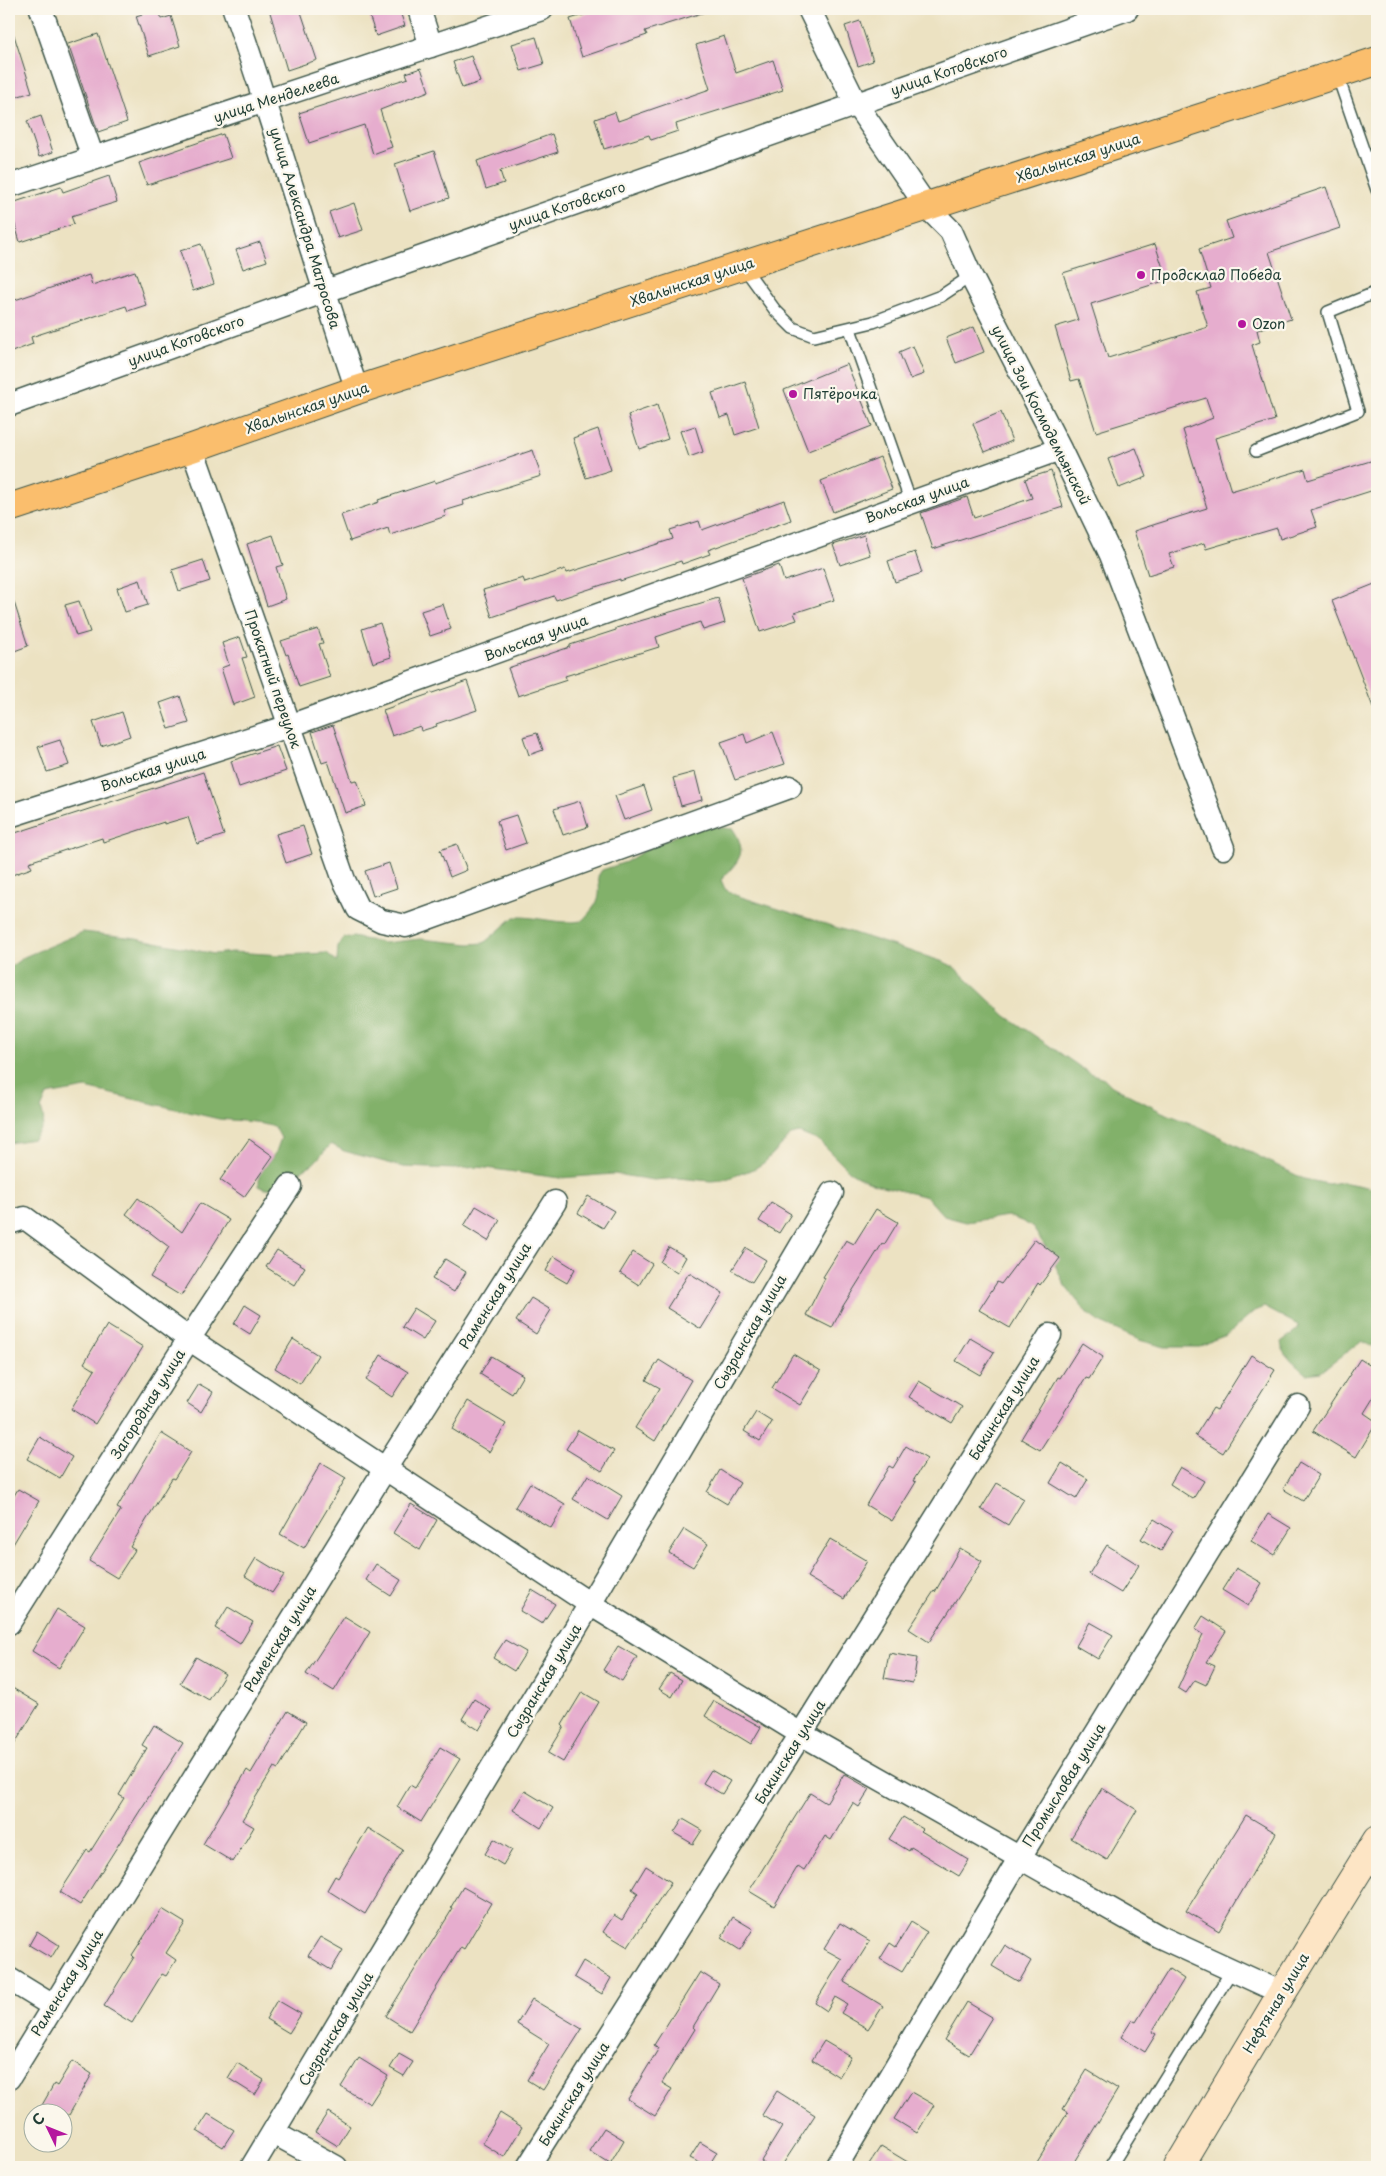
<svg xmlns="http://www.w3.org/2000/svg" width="1386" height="2176" font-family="'Playpen Sans',sans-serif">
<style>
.forest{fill:#82b16a;stroke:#50774f}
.building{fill:#e6adce}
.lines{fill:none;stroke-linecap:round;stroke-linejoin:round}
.lane-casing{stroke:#3e5649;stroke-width:14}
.street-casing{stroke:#3e5649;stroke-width:25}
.secondary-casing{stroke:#3e5649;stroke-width:30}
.primary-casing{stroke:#3e5649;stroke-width:30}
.lane{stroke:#fff;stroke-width:11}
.street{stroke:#fff;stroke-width:22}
.secondary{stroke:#fde5c5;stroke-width:28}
.primary{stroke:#fabe6d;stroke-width:28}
.poi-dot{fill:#b5179e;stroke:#fbf7ec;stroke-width:2}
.labels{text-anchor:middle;stroke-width:4.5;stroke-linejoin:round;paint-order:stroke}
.street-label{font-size:14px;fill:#1f3d34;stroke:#fbf7ec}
.poi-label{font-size:14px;fill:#1f3d34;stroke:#fbf7ec;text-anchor:start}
</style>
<rect width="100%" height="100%" fill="#fbf7ec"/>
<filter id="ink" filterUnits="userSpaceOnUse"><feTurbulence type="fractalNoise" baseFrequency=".02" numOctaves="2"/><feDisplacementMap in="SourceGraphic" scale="10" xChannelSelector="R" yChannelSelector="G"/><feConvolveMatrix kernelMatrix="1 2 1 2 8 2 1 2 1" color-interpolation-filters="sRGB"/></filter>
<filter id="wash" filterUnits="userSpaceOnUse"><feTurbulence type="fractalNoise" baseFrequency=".0096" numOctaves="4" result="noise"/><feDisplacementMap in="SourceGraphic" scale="20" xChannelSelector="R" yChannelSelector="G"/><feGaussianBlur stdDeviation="1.12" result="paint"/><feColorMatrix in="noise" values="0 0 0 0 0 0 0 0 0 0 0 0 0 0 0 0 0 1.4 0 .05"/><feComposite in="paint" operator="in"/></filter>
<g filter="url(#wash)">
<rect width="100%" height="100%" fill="#ece2c2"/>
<path class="forest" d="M699,825L733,829C749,854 738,861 721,880L725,889L735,895L944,962L954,967L1006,1016L1089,1073L1104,1078L1112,1086L1162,1112L1200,1127L1304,1179L1328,1184L1342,1182L1377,1189V1349L1361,1341L1321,1372L1306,1374C1297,1366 1282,1355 1281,1342L1298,1329V1325L1264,1307L1254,1311L1227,1335L1213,1340L1200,1347H1165L1139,1340L1099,1322L1088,1314L1065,1286L1049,1252L1033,1228L1024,1222L1008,1216L966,1222L944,1216L927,1197L878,1185L861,1178L849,1171L819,1141L799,1133L791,1135L765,1162L754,1169L723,1180L711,1181L678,1178L654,1180L614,1174L560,1178L478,1167L455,1169L403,1167L344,1151L331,1144L313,1164L286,1179L277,1187L265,1189L259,1186V1175L276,1152L281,1138L275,1127L255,1122L219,1119L86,1088L47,1095L41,1109C47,1125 42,1127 33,1139L9,1143V968L24,957L83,932L136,938L214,954L232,952L283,955L327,953L337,962L338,946L344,938L353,937L384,943L420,939L470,944L484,943L514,917C538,916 557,925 582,921C597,904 602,900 598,876L602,870L626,862L647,849Z"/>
<g id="blocks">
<path class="building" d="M158,9L162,19L171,16L180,46L149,56L136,16Z
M269,9H300L317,60L287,70Z
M367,9H399L405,26L376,36Z
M602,9H704L705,12L645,31L647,35L582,57L570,19Z
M860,21L873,61L858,66L845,26Z
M9,29H12L32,92L9,99Z
M98,34L127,122L98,132L68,44Z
M724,36L736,73L773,60L783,90L676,124L678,131L651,140L649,135L604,149L595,119L615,112L618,121L710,89L696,45Z
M536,37L544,64L521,71L512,44Z
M471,56L480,82L462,88L453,62Z
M421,68L429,91L380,110L392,147L373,154L364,125L309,143L299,113L408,78L406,73Z
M41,116L53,152L39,157L27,121Z
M223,134L231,158L147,185L139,163Z
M552,134L558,152L500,171L504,183L486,189L477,161Z
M434,151L449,198L410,211L395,164Z
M109,176L117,202L71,216L74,224L20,242L9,204L61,187L63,192Z
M1326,187L1340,228L1269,252L1291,319L1257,330L1260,342L1252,345L1275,420L1215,438L1231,491L1305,469L1308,480L1377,459V489L1311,510L1317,527L1280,539L1277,528L1206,549L1204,543L1169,554L1174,567L1148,575L1134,531L1207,508L1183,430L1213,418L1206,398L1096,432L1079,379L1071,381L1055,327L1078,320L1063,273L1155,244L1167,280L1091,304L1108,358L1208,327L1197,292L1211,288L1199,249L1232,238L1226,221Z
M354,203L363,230L338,238L329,212Z
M260,242L267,261L243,269L236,250Z
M201,244L214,284L193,291L180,251Z
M135,271L146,305L128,311L126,306L31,337L33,344L9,353V302L89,275L92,285Z
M974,327L984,352L956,363L946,338Z
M913,346L924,374L910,379L899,352Z
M847,364L872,426L808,451L784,390Z
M745,382L759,427L735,435L729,415L720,418L712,393Z
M657,405L668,439L639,449L628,415Z
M1001,412L1012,441L985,452L973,424Z
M695,426L703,452L689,457L680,431Z
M598,429L611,470L586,478L573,438Z
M1136,448L1147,477L1119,488L1108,459Z
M533,450L541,476L463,501L464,505L444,511L446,516L390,535L388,528L350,541L341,515L379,502L378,500L435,481V483Z
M880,457L892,489L833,512L821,481Z
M1051,471L1063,507L933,549L921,513L967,497L974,518L1032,498L1025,479Z
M784,500L791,520L708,550L710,554L682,564L681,561L620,581V579L556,600L554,596L492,617L483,590L523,578L525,583L565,569L567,573L673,539L670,530L699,521L702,530Z
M273,535L283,565L276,567L286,599L267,606L247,544Z
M864,535L870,555L840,565L833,545Z
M915,552L922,573L895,582L888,561Z
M203,560L210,581L179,591L172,570Z
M779,565L784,581L823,568L834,600L794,613L797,620L760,632L742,578Z
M140,580L148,605L125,612L117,588Z
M1377,583V714L1376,715L1332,601Z
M9,596H12L28,646L9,653Z
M718,598L725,623L703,630L700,622L656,637L659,647L565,676L567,680L518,696L508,668L570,647V645L616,630V628Z
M79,601L90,632L76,636L65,605Z
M443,604L451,629L430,636L421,611Z
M380,623L391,657L373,663L362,629Z
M318,629L323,643L319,644L330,677L299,687L288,654L286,655L281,641Z
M240,637L247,657L242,658L255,697L233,705L221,668L229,665L222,643Z
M467,681L477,710L436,724L437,726L421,731L420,726L392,736L383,710Z
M180,696L189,723L169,729L160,703Z
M122,712L130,736L101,746L93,722Z
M333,725L352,781L357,780L366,806L345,813L328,761L322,763L312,732Z
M773,732L785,764L735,780L721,742L744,734L747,743Z
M537,733L543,750L529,755L523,737Z
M60,740L69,765L47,772L38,747Z
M277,746L286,771L239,787L231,761Z
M203,772L224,835L197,844L188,817L164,824V822L103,842L102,838L29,862L32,868L9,876V835Z
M695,772L702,800L681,806L673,778Z
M644,786L652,810L624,820L615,796Z
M580,801L588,827L563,835L554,809Z
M516,815L526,843L506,850L497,821Z
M303,826L312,854L286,863L276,834Z
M457,844L467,870L450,877L440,850Z
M389,863L397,888L373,896L365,871Z
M249,1139L273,1156L244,1197L220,1180Z
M588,1196L614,1211L603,1228L578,1213Z
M138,1198L182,1232L200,1203L229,1220L181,1296L150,1277L169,1247L126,1214Z
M771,1202L791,1214L779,1233L759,1221Z
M476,1206L500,1220L488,1241L464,1226Z
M876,1209L898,1222L884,1245L882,1244L843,1306L832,1328L806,1315L825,1278L823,1277L846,1240L854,1244Z
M1035,1239L1060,1258L1040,1285L1038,1283L1010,1328L979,1310L997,1282L1001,1284Z
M669,1247L686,1257L677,1273L660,1262Z
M746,1248L766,1260L752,1282L732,1270Z
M277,1250L305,1267L294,1285L266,1267Z
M633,1252L652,1264L639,1285L620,1273Z
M554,1256L575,1269L567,1283L546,1271Z
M445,1259L466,1272L454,1292L432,1279Z
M689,1273L723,1293L701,1329L667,1308Z
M531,1298L551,1310L536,1334L516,1321Z
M245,1305L261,1315L250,1334L234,1324Z
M414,1308L435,1321L423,1340L402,1327Z
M107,1325L143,1347L95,1424L71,1409L95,1370L84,1363Z
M970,1338L994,1352L980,1375L956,1361Z
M293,1339L318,1355L300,1384L275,1368Z
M1082,1343L1103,1357L1089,1379L1086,1378L1040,1450L1021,1439L1058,1377L1060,1378Z
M793,1354L821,1371L800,1405L772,1388Z
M381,1355L408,1372L392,1397L366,1380Z
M1251,1355L1275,1370L1223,1453L1195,1436L1213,1408L1217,1410Z
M491,1356L523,1375L512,1394L480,1374Z
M1360,1359L1377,1370V1392L1364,1413L1377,1422L1356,1457L1313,1431Z
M659,1360L691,1380L655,1441L635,1428L660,1388L646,1380Z
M919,1381L962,1407L952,1423L909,1397Z
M199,1384L213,1392L201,1412L187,1403Z
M468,1401L506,1424L489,1452L452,1429Z
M756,1412L772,1422L760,1441L744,1431Z
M578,1430L614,1451L602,1471L566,1449Z
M161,1433L191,1452L174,1479L172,1478L130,1547L135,1550L117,1578L89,1561L121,1510L117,1508Z
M40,1437L72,1457L60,1478L27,1459Z
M906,1446L927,1459L913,1481L916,1482L892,1521L866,1505L889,1466L893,1468Z
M321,1463L346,1478L304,1548L280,1534Z
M1062,1463L1088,1479L1076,1499L1050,1483Z
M1299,1463L1319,1475L1303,1501L1283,1489Z
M1180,1467L1204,1481L1193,1499L1170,1484Z
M720,1470L740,1483L727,1504L707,1492Z
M588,1475L622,1496L608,1520L573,1499Z
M530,1483L565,1504L551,1528L515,1507Z
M997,1483L1024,1499L1008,1525L981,1509Z
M18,1489L39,1501L9,1551V1504Z
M411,1504L437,1520L420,1550L393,1533Z
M1268,1514L1291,1528L1274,1555L1251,1541Z
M1154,1519L1173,1531L1161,1551L1141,1539Z
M684,1529L708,1544L693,1567L669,1553Z
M830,1539L867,1561L844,1599L807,1577Z
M1107,1545L1139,1565L1121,1593L1089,1574Z
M960,1548L982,1561L929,1642L909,1629L934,1591L935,1592Z
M256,1558L284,1575L272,1593L245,1576Z
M376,1564L401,1580L391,1596L366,1580Z
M1236,1568L1262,1583L1248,1606L1222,1590Z
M532,1590L555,1604L542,1624L520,1611Z
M228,1607L253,1622L240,1644L215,1628Z
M57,1609L85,1626L59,1668L32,1651Z
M344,1616L370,1632L334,1691L306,1674Z
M1203,1616L1226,1631L1206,1662L1215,1666L1206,1685L1195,1680L1186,1693L1178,1688L1203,1634L1195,1629Z
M1090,1622L1113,1635L1098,1659L1076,1646Z
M505,1640L526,1652L514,1671L493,1658Z
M618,1646L637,1657L622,1681L603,1670Z
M889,1653L917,1658L913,1683L884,1678Z
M196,1657L225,1674L209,1700L180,1683Z
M670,1673L682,1680L672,1697L659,1689Z
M9,1686L39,1704L9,1753Z
M582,1692L599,1702L563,1762L548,1753L564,1727L562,1725Z
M474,1699L491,1710L479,1730L462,1719Z
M714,1701L761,1727L751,1744L705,1716Z
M288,1711L306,1722L278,1769L274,1767L242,1820L254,1827L233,1862L203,1844L247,1770L251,1773Z
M154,1725L183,1743L80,1905L60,1892L87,1850L90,1852L124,1798L119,1795L147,1748L142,1745Z
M440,1747L460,1759L421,1822L397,1807L410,1785L415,1788Z
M711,1770L730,1781L722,1794L703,1783Z
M844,1774L870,1789L859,1807L853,1803L831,1840L825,1836L804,1870L798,1866L774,1906L749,1891L810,1793L826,1803Z
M1102,1788L1137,1810L1107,1860L1071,1838Z
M525,1791L553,1808L541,1828L513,1810Z
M1246,1815L1276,1833L1219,1931L1186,1911Z
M903,1817L923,1829L921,1831L969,1860L959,1876L911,1847L909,1851L889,1839Z
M683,1819L702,1830L693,1844L674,1833Z
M368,1828L403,1850L365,1914L327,1890L335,1876L338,1878Z
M494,1839L512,1850L503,1865L485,1854Z
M646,1866L671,1882L628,1947L603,1932L614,1915L622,1920L638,1893L632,1889Z
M463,1887L491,1903L464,1949L461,1947L410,2031L386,2016L453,1908L451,1907Z
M162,1909L185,1923L166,1953L176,1960L166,1976L162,1974L132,2023L104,2006L134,1957L132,1955Z
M733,1917L753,1929L740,1950L721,1938Z
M911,1922L927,1932L902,1972L880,1959L890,1943L896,1947Z
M840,1923L870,1941L844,1982L883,2006L868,2029L841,2013L847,2004L835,1997L827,2011L815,2003L842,1959L824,1949Z
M37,1931L59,1945L51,1958L29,1945Z
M320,1937L343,1950L331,1970L308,1956Z
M1005,1945L1031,1961L1019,1982L992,1966Z
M583,1961L611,1978L602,1994L574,1977Z
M1169,1969L1184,1979L1152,2032L1156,2034L1145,2052L1121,2037L1132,2020L1136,2022Z
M700,1972L719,1984L693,2027L695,2029L662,2083L672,2089L655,2116L628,2099L659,2048L654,2045Z
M532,1999L582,2029L543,2090L527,2080L549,2044L517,2024Z
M277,2000L301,2014L289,2033L266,2019Z
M967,2002L992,2017L969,2055L944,2040Z
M824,2041L851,2057L839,2077L812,2060Z
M399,2054L413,2062L404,2076L390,2068Z
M359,2058L388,2076L370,2104L341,2087Z
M72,2061L92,2074L69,2115L37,2114L54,2084L57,2086Z
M237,2063L264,2080L255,2095L228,2078Z
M1087,2070L1118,2089L1071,2167H1034L1068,2112L1063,2109Z
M777,2091L815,2115L781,2167H770L761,2161L782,2127L762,2115Z
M911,2092L934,2105L917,2133L894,2119Z
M328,2112L350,2126L338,2146L315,2132Z
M500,2113L522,2127L504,2157L482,2143Z
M208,2114L234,2130L223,2147L197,2131Z
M604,2128L624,2140L610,2164L589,2151Z
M700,2142L717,2152L708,2167L690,2158Z
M881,2146L916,2167H867Z"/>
</g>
</g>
<g filter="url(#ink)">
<use href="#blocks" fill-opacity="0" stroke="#3e5649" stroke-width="1"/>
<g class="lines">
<defs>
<path id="lane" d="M1337,74L1377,190
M743,266L775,310L793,328L814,336L873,322L941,296L971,276
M850,329L911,503
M1256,451L1358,411L1328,312L1377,292
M1110,2167L1232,1970"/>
<path id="street" d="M41,9L93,158
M234,9C278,135 314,264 357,390
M419,9L431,46
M809,9L856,104L927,207L951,231L971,276L1060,449L1111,555L1223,848
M9,186L542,9
M9,405L323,292L1127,9
M192,448L344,880L358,909L382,921L406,926L790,787
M9,816L289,726L1060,449
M9,1223L25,1218L189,1339L590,1604L801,1734L1158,1936L1282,1993
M9,1623L189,1339L290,1186
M9,1979L53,2006
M9,2078L385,1469L555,1202
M274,2133L336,2167
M252,2167L590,1604L832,1193
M528,2167L801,1734L1050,1335
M836,2167L1020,1857L1298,1406"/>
<path id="secondary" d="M1178,2167L1282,1993L1377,1840"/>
<path id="primary" d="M9,508L192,448L357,390L1377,61"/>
</defs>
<use href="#lane" class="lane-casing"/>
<use href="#street" class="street-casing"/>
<use href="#secondary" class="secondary-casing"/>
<use href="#primary" class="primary-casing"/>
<use href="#lane" class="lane"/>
<use href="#street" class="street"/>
<use href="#secondary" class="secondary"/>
<use href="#primary" class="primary"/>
</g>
</g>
<g class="poi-dot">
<circle cx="1141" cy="275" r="5"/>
<circle cx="1242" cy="324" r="5"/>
<circle cx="793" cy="394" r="5"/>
</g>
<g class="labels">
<g class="street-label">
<text transform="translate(949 71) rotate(-19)" y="5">улица Котовского</text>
<text transform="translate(276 98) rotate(-18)" y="5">улица Менделеева</text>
<text transform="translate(1078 158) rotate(-18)" y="5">Хвалынская улица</text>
<text transform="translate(567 206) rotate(-19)" y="5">улица Котовского</text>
<text transform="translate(305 228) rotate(73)" y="5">улица Александра Матросова</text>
<text transform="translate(692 282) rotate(-18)" y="5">Хвалынская улица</text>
<text transform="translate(186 341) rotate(-20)" y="5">улица Котовского</text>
<text transform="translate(307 408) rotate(-19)" y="5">Хвалынская улица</text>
<text transform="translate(1041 415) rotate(63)" y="5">улица Зои Космодемьянской</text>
<text transform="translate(917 500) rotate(-20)" y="5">Вольская улица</text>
<text transform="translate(536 638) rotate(-20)" y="5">Вольская улица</text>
<text transform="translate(273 679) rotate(71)" y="5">Прокатный переулок</text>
<text transform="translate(153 770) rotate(-18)" y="5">Вольская улица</text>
<text transform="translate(495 1296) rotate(-58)" y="5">Раменская улица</text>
<text transform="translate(750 1332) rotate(-60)" y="5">Сызранская улица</text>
<text transform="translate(148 1404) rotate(-58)" y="5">Загородная улица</text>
<text transform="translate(1004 1408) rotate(-58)" y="5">Бакинская улица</text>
<text transform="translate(280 1639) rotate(-58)" y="5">Раменская улица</text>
<text transform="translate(544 1681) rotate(-59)" y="5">Сызранская улица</text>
<text transform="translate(790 1752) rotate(-58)" y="5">Бакинская улица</text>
<text transform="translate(1064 1785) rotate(-58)" y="5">Промысловая улица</text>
<text transform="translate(67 1983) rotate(-58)" y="5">Раменская улица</text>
<text transform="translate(1276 2003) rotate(-59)" y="5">Нефтяная улица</text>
<text transform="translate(336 2029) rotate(-59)" y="5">Сызранская улица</text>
<text transform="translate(574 2094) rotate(-58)" y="5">Бакинская улица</text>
</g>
<g class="poi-label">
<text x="1151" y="280">Продсклад Победа</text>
<text x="1252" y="329">Ozon</text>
<text x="803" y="399">Пятёрочка</text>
</g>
</g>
<rect width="1386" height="2176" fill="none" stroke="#fbf7ec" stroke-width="30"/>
<g transform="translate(48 2128) rotate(313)"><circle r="24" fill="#fbf7ec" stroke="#a3ada2"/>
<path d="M0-4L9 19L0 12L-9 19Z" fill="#b5179e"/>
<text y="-8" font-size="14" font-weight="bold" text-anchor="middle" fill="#1f3d34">С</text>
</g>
</svg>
